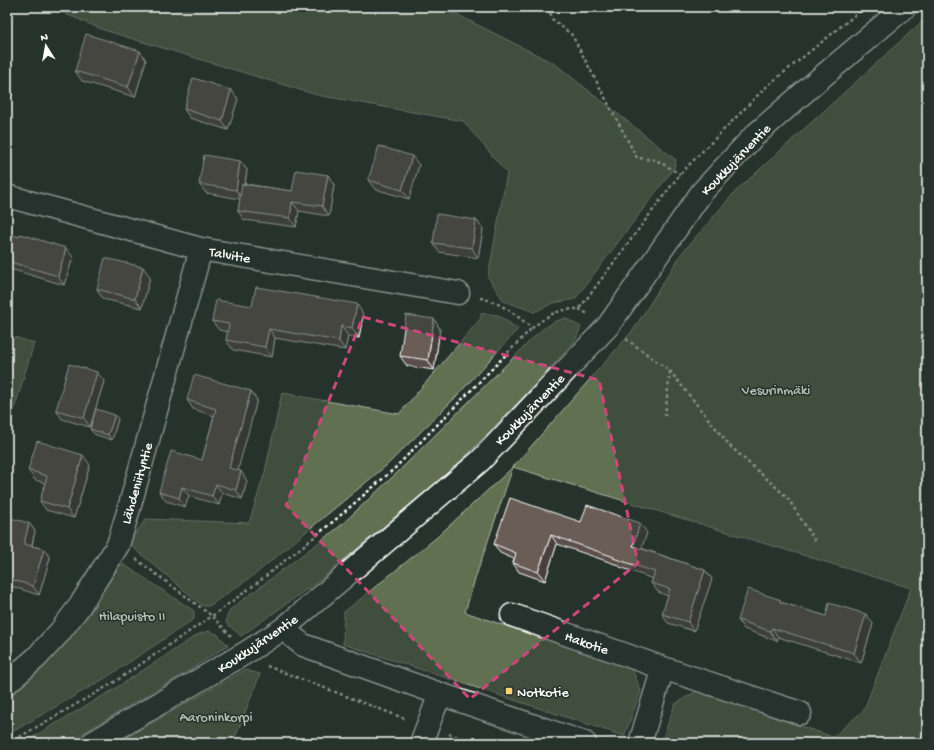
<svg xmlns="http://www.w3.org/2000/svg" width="934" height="750" font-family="'Gochi Hand',sans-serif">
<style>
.green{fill:#616f51;stroke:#b0b7a8}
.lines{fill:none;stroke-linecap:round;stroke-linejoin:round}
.minor-casing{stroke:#fff;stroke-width:25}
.path{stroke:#fff;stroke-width:2.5;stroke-dasharray:3 3;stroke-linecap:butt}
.minor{stroke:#26332d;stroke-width:22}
.wall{fill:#5b504b;stroke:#fff}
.shaded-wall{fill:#4a413d;stroke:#fff}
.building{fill:#6a5d57;stroke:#fff}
.marked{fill:none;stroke:#ce467c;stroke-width:3;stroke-dasharray:8 5;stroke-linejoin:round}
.poi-dot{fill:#ffd166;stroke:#26332d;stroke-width:1.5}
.labels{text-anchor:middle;stroke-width:3;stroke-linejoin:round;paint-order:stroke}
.street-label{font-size:14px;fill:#fff;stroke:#26332d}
.park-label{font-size:14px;fill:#b8beb1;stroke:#26332d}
.poi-label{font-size:14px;fill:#fff;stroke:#26332d;text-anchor:start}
</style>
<rect width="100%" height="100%" fill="#26332d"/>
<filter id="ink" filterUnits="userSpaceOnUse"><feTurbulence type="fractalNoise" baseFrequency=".025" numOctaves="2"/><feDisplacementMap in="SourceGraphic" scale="8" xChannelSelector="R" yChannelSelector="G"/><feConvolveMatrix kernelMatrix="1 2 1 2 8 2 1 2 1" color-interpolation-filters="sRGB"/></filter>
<g filter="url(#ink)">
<path class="green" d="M49,7H442L555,64L676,160L674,168L575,299L553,303L534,312L504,301L488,277L507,173L463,121L317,95L104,30Z
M927,17V743H661L675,704L697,691L833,737L864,710L911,588L513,467L475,579L465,612L632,669L641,691L624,736L343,644L344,612L436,538L513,467L634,329L682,253L734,193Z
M481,313L498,315L518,329L456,397L387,465L254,575L209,606H203L128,543L146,519L249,523L265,472L282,393L399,414L481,318Z
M565,318L581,327L575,341L518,403L457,465L320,580L241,636L226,623L227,616L231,609L339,527L399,471L540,331L554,322Z
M7,335L34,343L7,433Z
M123,564L194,611V619L107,677L7,735V694L21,685L62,644L92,610L115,568Z
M208,631L217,634L228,645L190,670L66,743H23L116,688L197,635Z
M245,670L260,674L233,743H116Z"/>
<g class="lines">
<defs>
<path id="minor" d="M7,196L201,249L458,293
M512,615L663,668L800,713
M283,629L303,645L440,694L585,743
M7,683L36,658L59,633L79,607L118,545L128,512L201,249
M92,743L247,652L283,629L480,461L608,326L702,192L754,136L817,81L905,7
M421,743L440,694
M640,743L663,668"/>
</defs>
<use href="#minor" class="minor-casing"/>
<path class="path" d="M549,7L552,19L572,35L637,158L656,160L680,174
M480,298C501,302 516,315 532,328C549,315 556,309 579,309L680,174L766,87L865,7
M579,309L588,314
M626,339L670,371L730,446L787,497L815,541
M665,416L670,371
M136,559L212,616L231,636
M267,666L406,719
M449,734L476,743
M9,743L113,683L212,616L261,580L335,520L394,469L532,328"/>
<use href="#minor" class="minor"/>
</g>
<path class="wall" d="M146,60L135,97L82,81L75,71Z
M231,90L238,99L228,130L190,118L184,109Z
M240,161L247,170L245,184L292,191L328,175L334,185L329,216L299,211L296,227L244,220L238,211L240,199L206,193L199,184Z
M419,165L409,199L375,189L368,180Z
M476,220L483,229L478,258L439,252L433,243Z
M7,233L73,257L64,285L7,268Z
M150,277L142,308L103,299L97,289Z
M252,306L363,314L359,338L348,336L345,350L275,338L272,357L233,350L226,340L228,332L219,330L212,321Z
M434,319L440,329L434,370L407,366L400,356Z
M104,381L90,427L62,419L56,410Z
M251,391L257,400L237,470L247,481L242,499L222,493L219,505L189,496L185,507L166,501L159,492L202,460L214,416L193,409L187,400Z
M118,419L112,440L94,434L90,429Z
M90,465L74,518L46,510L40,501L45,483L35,480L28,470Z
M581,522L647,533L641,548L705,570L712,579L694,631L668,623L662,614L668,596L658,592L651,583L653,579L620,567L618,565L557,544L545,581L519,572L513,563L514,559L500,553L494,544Z
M29,523L35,531L32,546L44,549L50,558L39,595L7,585V527Z
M783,603L826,616L873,624L861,663L778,637L777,641L744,629L738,620Z"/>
<path class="shaded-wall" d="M140,51L146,60L135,97L128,87Z
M231,90L238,99L228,130L222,121Z
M412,156L419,165L409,199L402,190Z
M240,161L247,170L242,199L236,190Z
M328,175L334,185L329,216L322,206Z
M292,202L299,211L296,227L290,218Z
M476,220L483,229L478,258L472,248Z
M66,248L73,257L64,285L58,276Z
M143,267L150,277L142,308L135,299Z
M357,304L363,314L359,338L352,328Z
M434,319L440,329L434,370L428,360Z
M341,326L348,336L345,350L339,341Z
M269,329L275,338L272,357L265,347Z
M97,372L104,381L90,427L84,418Z
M251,391L257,400L236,477L229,468Z
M115,415L118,419L112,440L108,435Z
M83,455L90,465L74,518L67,509Z
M241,471L247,481L242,499L236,490Z
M216,484L222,493L219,505L212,496Z
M182,487L189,496L185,507L179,498Z
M29,523L35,531L30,552L24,544Z
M640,523L647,533L639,555L633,546Z
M551,535L557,544L545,581L538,572Z
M44,549L50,558L39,595L33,586Z
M705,570L712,579L694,631L688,622Z
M866,614L873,624L861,663L854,653Z
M772,628L778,637L777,641L770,631Z"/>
<path class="building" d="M86,34L140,51L128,87L75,71Z
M193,78L231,90L222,121L184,109Z
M379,146L412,156L402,190L368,180Z
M204,155L240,161L236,190L199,184Z
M296,170L328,175L322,206L292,202L290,218L238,211L242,184L292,191Z
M437,214L476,220L472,248L433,243Z
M7,233L19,237L20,234L66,248L58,276L7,261Z
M105,258L143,267L135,299L97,289Z
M256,287L357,304L352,328L341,326L339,341L269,329L265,347L226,340L229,324L212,321L216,300L252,306Z
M406,315L434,319L428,360L400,356Z
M69,364L97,372L84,418L56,410Z
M194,375L251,391L229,468L241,471L236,490L216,484L212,496L182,487L179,498L159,492L171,451L202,460L216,409L187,400Z
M96,409L115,415L108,435L90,429Z
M37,441L83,455L67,509L40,501L47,476L28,470Z
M510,498L581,522L587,505L640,523L633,546L705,570L688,622L662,614L670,589L651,583L655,572L613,558L614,557L551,535L538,572L513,563L516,553L494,544Z
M10,518L29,523L24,544L44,549L33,586L7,578V527Z
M748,589L781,600L780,602L826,616L829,603L866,614L854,653L772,628L770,631L738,620Z
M310,741L317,743H310Z"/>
</g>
<path d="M0 0H934V750H0ZM363,317L599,380L638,563L470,699L286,505Z" fill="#26332d" fill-opacity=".55" fill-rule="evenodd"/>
<path class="marked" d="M363,317L599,380L638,563L470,699L286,505Z"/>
<rect class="poi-dot" x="505" y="687" width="8" height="8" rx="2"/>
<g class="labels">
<g class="street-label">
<text transform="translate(735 159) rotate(-46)" y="5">Koukkujärventie</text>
<text transform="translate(230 254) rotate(10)" y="5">Talvitie</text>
<text transform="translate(529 409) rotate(-46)" y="5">Koukkujärventie</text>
<text transform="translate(136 483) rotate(-74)" y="5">Lähdeniityntie</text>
<text transform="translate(587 642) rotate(19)" y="5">Hakotie</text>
<text transform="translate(257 643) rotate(-34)" y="5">Koukkujärventie</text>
</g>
<g class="park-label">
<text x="776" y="394">Vesurinmäki</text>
<text x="132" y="620">Hilapuisto II</text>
<text x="216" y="721">Aaroninkorpi</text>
</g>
<g class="poi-label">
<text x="517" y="696">Notkotie</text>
</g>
</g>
<rect width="934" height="750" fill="none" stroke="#26332d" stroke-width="24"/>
<rect x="12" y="12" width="910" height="726" fill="none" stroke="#fff" stroke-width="1.5" filter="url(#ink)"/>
<g transform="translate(46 46) rotate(349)" stroke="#26332d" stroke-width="3" paint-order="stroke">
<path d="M0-3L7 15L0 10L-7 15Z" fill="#ffffff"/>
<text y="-6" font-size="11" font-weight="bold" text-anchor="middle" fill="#ffffff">N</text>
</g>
</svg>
